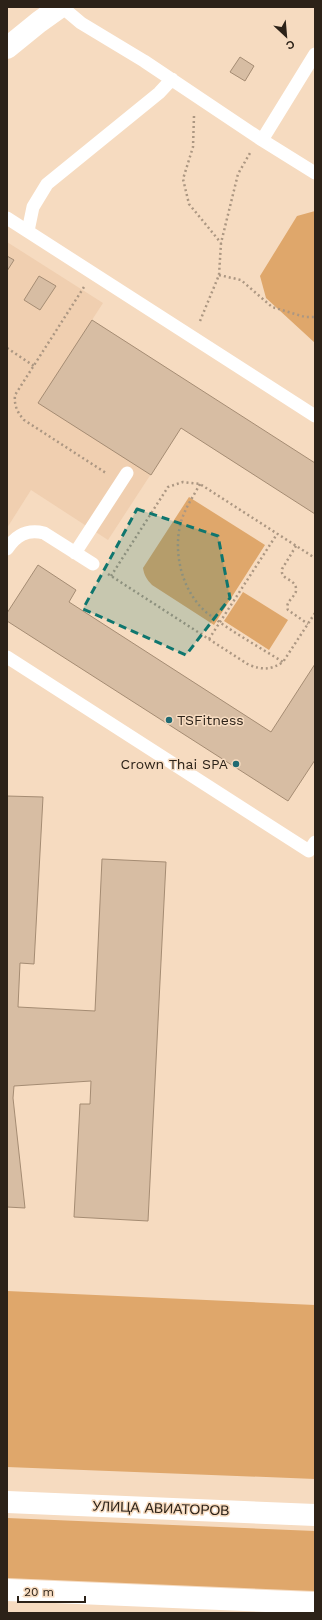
<svg xmlns="http://www.w3.org/2000/svg" width="322" height="1620" font-family="'Work Sans',sans-serif">
<style>
.built{fill:#f0cfb0}
.green{fill:#dfa76b}
.building{fill:#d7bda3;stroke:#a58c73}
.lines{fill:none;stroke-linecap:round;stroke-linejoin:round}
.path{stroke:#ac9782;stroke-width:2.5;stroke-dasharray:2 3;stroke-linecap:butt}
.service{stroke:#fff;stroke-width:13}
.tertiary{stroke:#fff;stroke-width:22}
.marked{fill:#0f766e;fill-opacity:0.2;stroke:#0f766e;stroke-width:3;stroke-dasharray:8 5;stroke-linejoin:round}
.poi-dot{fill:#1f6a72;stroke:#f6dbc0;stroke-width:1.5}
.labels{text-anchor:middle;stroke-width:3;stroke-linejoin:round;paint-order:stroke}
.poi-label{font-size:14px;fill:#2c2218;stroke:#f6dbc0;text-anchor:start}
.street-label{font-size:14px;fill:#2c2218;stroke:#f6dbc0}
</style>
<rect width="100%" height="100%" fill="#f6dbc0"/>
<path class="built" d="M7,242L103,303L92,320L167,368L140,410L177,434L108,540L31,490L7,528Z"/>
<path class="green" d="M315,211V343L266,298L260,276L297,216Z
M189,497L265,545L214,625L152,585C147,580 144,575 143,568Z
M243,592L288,620L269,650L224,621Z
M7,1291L315,1305V1479L7,1467Z
M7,1518L315,1531V1591L7,1578Z"/>
<path class="building" d="M240,57L254,66L245,81L230,72Z
M7,256L14,260L7,271Z
M39,276L56,286L40,310L24,300Z
M92,320L315,463V514L181,428L151,475L38,403Z
M38,565L76,590L69,602L271,732L315,664V760L288,801L7,621V613Z
M7,796L43,797L34,964L20,963L18,1007L95,1011L102,859L166,862L148,1221L74,1217L80,1104H90L91,1081L14,1086L13,1098L25,1208L7,1207Z"/>
<g class="lines">
<path class="path" d="M194,116L193,147L183,179L189,204L221,243
M219,275L241,280L272,307L305,317H315
M84,287L15,395C14,405 17,412 24,420L106,473
M200,321L219,275L221,243L238,174L250,153
M7,348L34,366
M200,484C193,497 185,508 181,522C172,554 183,596 211,616C234,633 259,647 283,662
M296,546L282,569C280,580 294,578 296,588C298,596 284,601 288,610L308,624
M108,574L249,665C263,670 271,670 283,662L315,613
M111,576L168,487L183,482L200,484L315,558
M209,639L277,534"/>
<path class="service" d="M62,7L81,23L144,61L262,140L315,173
M262,140L315,54
M7,218L315,416
M28,231L33,207L47,184L159,93L172,79
M7,549C16,535 27,529 44,533L93,564
M75,553L127,473
M7,657L309,851L315,842"/>
<path class="tertiary" d="M7,48L39,22L60,7
M7,1502L315,1515
M7,1590L315,1603"/>
</g>
<path class="marked" d="M137,509L218,536L230,598L186,655L83,609Z"/>
<g class="poi-dot">
<circle cx="169" cy="720" r="4"/>
<circle cx="236" cy="764" r="4"/>
</g>
<g class="labels">
<g class="poi-label">
<text x="177" y="725">TSFitness</text>
<text x="228" y="769" text-anchor="end">Crown Thai SPA</text>
</g>
<g class="street-label">
<text transform="translate(161 1508) rotate(2)" y="5">УЛИЦА АВИАТОРОВ</text>
</g>
</g>
<rect width="322" height="1620" fill="none" stroke="#2c2218" stroke-width="16"/>
<g transform="translate(286 36) rotate(154)" stroke="#f6dbc0" stroke-width="3" paint-order="stroke">
<path d="M0-3L7 15L0 10L-7 15Z" fill="#2c2218"/>
<text y="-6" font-size="11" font-weight="bold" text-anchor="middle" fill="#2c2218">С</text>
</g>
<path d="M18 1596v6h67v-6" fill="none" stroke="#2c2218" stroke-width="2"/>
<text x="24" y="1596" font-size="12" fill="#2c2218" stroke="#f6dbc0" stroke-width="3" paint-order="stroke">20 m</text>
</svg>
